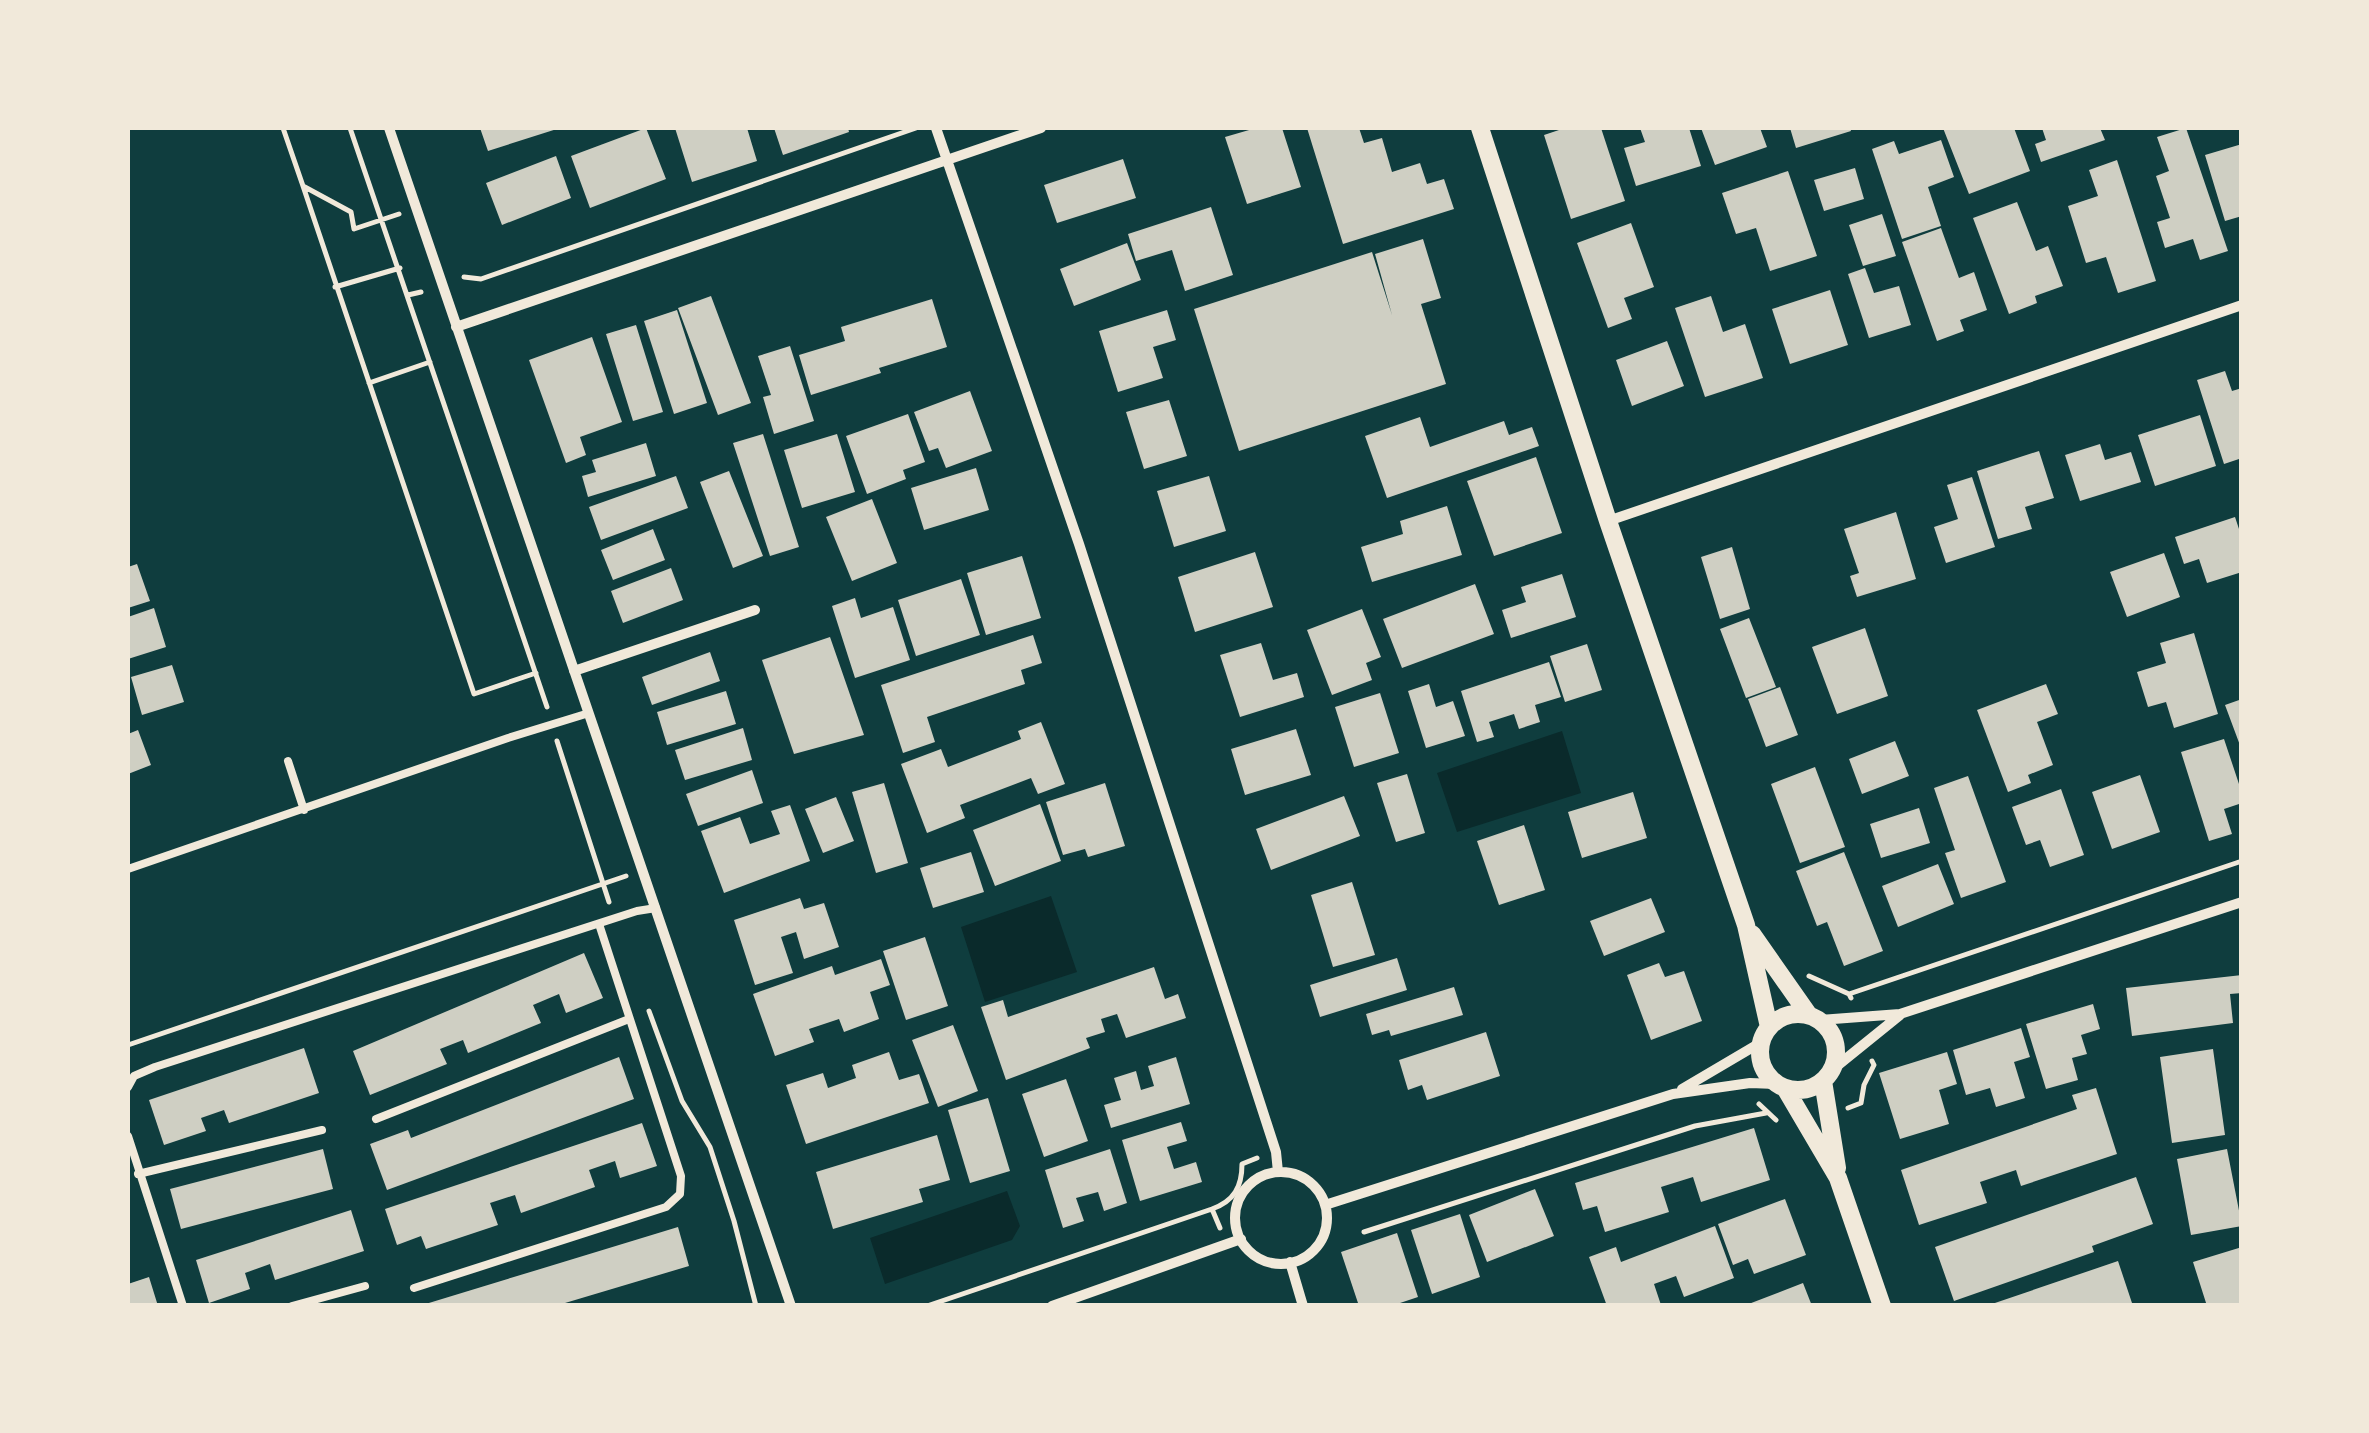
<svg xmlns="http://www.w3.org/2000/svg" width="2369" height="1433" font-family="Lora,serif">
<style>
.water{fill:#0a2a2b}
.building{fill:#cfcfc3}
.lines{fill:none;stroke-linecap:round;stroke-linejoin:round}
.path{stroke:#f1e9da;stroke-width:5}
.service{stroke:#f1e9da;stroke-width:8}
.minor{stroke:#f1e9da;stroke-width:10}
.tertiary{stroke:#f1e9da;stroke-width:18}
</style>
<rect width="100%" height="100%" fill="#0f3d3e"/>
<path class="water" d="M1562,731L1581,793L1457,832L1437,773Z
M1051,896L1077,972L985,1002L961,927Z
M1007,1191L1020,1226L1012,1240L885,1284L870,1238Z"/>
<path class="building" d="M480,128H560L488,151Z
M646,128L666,179L590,208L571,156Z
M675,128H747L757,161L692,182Z
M774,128H848L849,132L783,155Z
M1256,128H1282L1301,187L1247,204L1225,137Z
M1307,128H1359L1364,143L1382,138L1392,172L1420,163L1427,184L1444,179L1454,209L1343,244Z
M1565,128H1601L1625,201L1571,219L1544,135Z
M1640,128H1689L1701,166L1636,186L1624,148L1645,142Z
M1701,128H1760L1767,147L1715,165Z
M1790,128H1850L1851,131L1796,148Z
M1943,128H2014L2030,171L1969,194Z
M2042,128H2100L2105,140L2041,162L2035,144L2046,140Z
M2186,128L2228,251L2200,260L2193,239L2165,248L2157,222L2170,218L2156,176L2169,171L2157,137Z
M1941,140L1954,177L1928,187L1941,226L1902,239L1872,149L1894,141L1899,154Z
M2242,144V216L2225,221L2205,155Z
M556,156L571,198L502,225L486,183Z
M1123,159L1136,198L1057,223L1044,185Z
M2117,160L2156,281L2118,293L2106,257L2086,263L2068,206L2098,196L2089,170Z
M1855,168L1864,199L1824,211L1814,180Z
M1788,171L1817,256L1770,271L1756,228L1736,234L1722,193Z
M2017,202L2036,251L2048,246L2063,286L2035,296L2037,303L2009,314L1973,218Z
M1211,207L1233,275L1185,291L1172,250L1136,261L1128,234Z
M1882,214L1896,256L1863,266L1849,225Z
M1631,223L1654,287L1624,298L1632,319L1608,328L1577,243Z
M1941,228L1959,278L1974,272L1987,310L1960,320L1964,331L1937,341L1902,242Z
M1423,239L1441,298L1421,304L1446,384L1239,451L1194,309L1372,252L1392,315L1375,254Z
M1127,243L1141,280L1074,306L1060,269Z
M1865,268L1874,293L1899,286L1911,325L1869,338L1848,274Z
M1830,290L1848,345L1790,364L1772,309Z
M711,296L751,403L718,415L678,308Z
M1711,296L1723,332L1745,324L1763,378L1705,397L1675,308Z
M932,299L947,347L879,368L881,373L811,395L799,355L845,341L841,327Z
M677,310L707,403L674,414L644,321Z
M1167,310L1176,340L1153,347L1163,378L1118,392L1099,331Z
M636,325L663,412L633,421L606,334Z
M592,337L622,422L580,437L586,455L566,463L529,360Z
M1667,341L1684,386L1632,406L1616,360Z
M790,346L814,421L774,434L763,397L771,395L758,356Z
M2225,371L2232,391L2242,388V458L2224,464L2197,380Z
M970,391L992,451L946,468L938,448L929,451L914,412Z
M1169,400L1187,456L1144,469L1126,412Z
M908,414L925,462L903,470L906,479L867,494L846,436Z
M2200,415L2216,466L2155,486L2138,435Z
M1420,417L1430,447L1504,421L1509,435L1532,427L1539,446L1387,498L1365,436Z
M763,434L799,547L770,556L733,443Z
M837,434L855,492L802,508L784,450Z
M646,443L656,476L588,497L582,476L596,472L592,460Z
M2100,444L2105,460L2131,452L2141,482L2080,501L2065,455Z
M2039,451L2054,498L2025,507L2032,529L1998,539L1977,471Z
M1536,457L1562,533L1494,556L1467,481Z
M976,468L989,510L924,530L911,488Z
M729,471L763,556L733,568L700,482Z
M676,476L688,508L601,540L589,507Z
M1209,476L1226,531L1174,547L1157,491Z
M1972,477L1995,547L1946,563L1934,527L1958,519L1947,485Z
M872,499L897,563L852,581L826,517Z
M1447,506L1462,555L1372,582L1361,547L1403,534L1400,521Z
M1896,512L1916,579L1857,597L1850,576L1859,573L1844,529Z
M2235,517L2242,538V572L2207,583L2199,559L2184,564L2175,537Z
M653,529L665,560L613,580L601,550Z
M1732,547L1750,609L1720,619L1701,557Z
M1255,552L1273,607L1195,632L1178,577Z
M2164,553L2180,597L2127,617L2110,572Z
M1022,556L1041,618L986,635L967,573Z
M137,564L150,601L128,608V567Z
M671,568L683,600L623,623L611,591Z
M1562,574L1576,617L1511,638L1502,610L1526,602L1521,587Z
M961,579L980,635L916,656L898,600Z
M1475,584L1494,634L1402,668L1383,619Z
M855,598L861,618L893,607L910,660L855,678L832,606Z
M154,608L166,647L128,659V617Z
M1362,609L1381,657L1366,663L1372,680L1332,695L1307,630Z
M1749,618L1776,687L1746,698L1720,629Z
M1865,628L1888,696L1837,714L1812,647Z
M2194,633L2218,714L2174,728L2166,702L2148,707L2137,672L2166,663L2160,643Z
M1033,635L1042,663L1021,670L1025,684L927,717L935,742L903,753L881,685Z
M830,637L864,735L794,754L762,660Z
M1261,643L1273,680L1297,673L1304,697L1240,717L1220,655Z
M1587,644L1602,690L1565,702L1550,656Z
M710,652L720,681L652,705L642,677Z
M1549,662L1561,697L1535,705L1540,722L1519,729L1514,714L1489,722L1494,737L1477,742L1461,691Z
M172,665L184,702L142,715L131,677Z
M1429,684L1436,707L1453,701L1465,736L1426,748L1408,691Z
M2046,684L2058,714L2037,722L2053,765L2028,775L2031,783L2008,792L1977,710Z
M1780,687L1798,735L1766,747L1748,699Z
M726,691L736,724L667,745L657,712Z
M1380,693L1399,753L1354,767L1335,707Z
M2242,699V748H2241L2225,705Z
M1041,722L1065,784L1038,794L1031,778L960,805L965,818L927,833L901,764L941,749L948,767L1021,739L1018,731Z
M743,728L752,760L685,780L675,750Z
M1296,729L1311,775L1245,795L1231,749Z
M138,730L151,765L128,774V734Z
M2224,739L2242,793V803L2224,809L2232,834L2209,841L2181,752Z
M1895,741L1909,776L1862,794L1849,759Z
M1815,767L1845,847L1800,863L1771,784Z
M752,770L763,803L698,826L686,794Z
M1407,774L1425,833L1396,842L1377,783Z
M2140,775L2160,832L2112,849L2092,792Z
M1968,776L2006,882L1961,898L1945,853L1955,850L1934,788Z
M884,783L908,863L876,873L852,792Z
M1105,783L1125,846L1088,857L1085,849L1063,855L1046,802Z
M2061,789L2084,855L2050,867L2040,840L2026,845L2012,807Z
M1633,792L1647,838L1582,858L1568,812Z
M1344,796L1360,836L1271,870L1256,829Z
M836,797L854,841L823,853L805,809Z
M1040,804L1061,861L995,886L973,830Z
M790,805L810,861L724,893L701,831L740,817L750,844L780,834L771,811Z
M1919,808L1930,843L1881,858L1870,824Z
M1524,825L1545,890L1499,905L1477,841Z
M971,852L984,892L933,908L920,868Z
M1844,852L1883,951L1844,966L1827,922L1817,926L1796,871Z
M1938,864L1954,904L1898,927L1882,886Z
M1352,882L1375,955L1333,967L1311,895Z
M800,898L804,909L824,903L839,947L804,959L796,932L781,937L793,973L755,985L734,920Z
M1651,898L1665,932L1604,956L1590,921Z
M925,937L948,1006L906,1020L883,951Z
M584,953L603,998L566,1013L559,994L533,1005L541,1023L468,1053L463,1040L440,1049L447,1064L370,1095L353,1051Z
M1397,958L1407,990L1320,1017L1310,985Z
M881,959L890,985L870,992L879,1019L844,1032L839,1019L809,1029L814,1042L775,1056L753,994L832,966L835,975Z
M1659,963L1665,977L1684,971L1702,1021L1651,1040L1627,975Z
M1154,967L1165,999L1178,994L1186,1018L1126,1038L1117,1014L1101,1019L1105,1032L1086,1038L1090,1048L1006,1080L981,1007L1003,1000L1008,1017Z
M2242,975V993L2230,994L2233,1023L2132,1036L2126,988Z
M1454,987L1463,1015L1391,1036L1389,1030L1372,1035L1366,1014Z
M2093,1004L2100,1029L2081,1035L2087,1054L2072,1058L2078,1080L2046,1089L2026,1024Z
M953,1025L978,1091L938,1107L912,1040Z
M2021,1028L2030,1057L2014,1062L2025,1098L1996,1107L1990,1088L1966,1095L1953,1050Z
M1486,1032L1500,1076L1427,1100L1422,1085L1408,1090L1399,1060Z
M304,1048L319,1093L229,1123L224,1110L201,1118L206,1131L164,1145L149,1100Z
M2213,1049L2225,1135L2172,1143L2160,1057Z
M889,1052L899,1080L919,1074L929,1103L806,1144L786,1085L823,1073L828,1088L856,1078L852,1065Z
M1947,1052L1957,1084L1939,1090L1949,1124L1900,1139L1879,1073Z
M619,1057L634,1099L387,1190L370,1144L408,1130L411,1138Z
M1176,1057L1190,1104L1111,1128L1104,1105L1121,1100L1114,1078L1136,1071L1141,1090L1154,1086L1148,1066Z
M1066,1079L1088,1141L1044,1157L1022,1094Z
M2096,1088L2117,1154L2021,1186L2016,1170L1980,1182L1987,1203L1919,1225L1901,1170L2077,1109L2072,1095Z
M988,1098L1010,1171L970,1183L948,1110Z
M1181,1122L1187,1141L1167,1147L1174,1169L1196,1162L1202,1182L1140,1201L1122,1140Z
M642,1123L657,1166L620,1178L615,1161L589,1170L595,1187L521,1213L515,1195L490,1203L498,1225L426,1249L421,1236L397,1245L385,1209Z
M1754,1128L1770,1180L1701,1202L1693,1177L1661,1187L1669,1212L1605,1232L1597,1206L1583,1210L1575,1183Z
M937,1135L950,1180L919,1189L923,1202L833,1229L816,1172Z
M323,1149L333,1189L181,1229L170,1189Z
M1110,1149L1127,1203L1104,1211L1098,1192L1076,1198L1084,1221L1063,1228L1045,1170Z
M2227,1149L2242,1226L2191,1235L2177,1159Z
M2136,1177L2153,1224L2092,1246L2094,1252L1954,1301L1935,1247Z
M1535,1189L1554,1236L1487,1262L1469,1215Z
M1785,1199L1806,1255L1754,1274L1748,1259L1733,1265L1718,1224Z
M351,1210L364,1251L275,1280L270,1264L245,1273L250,1289L209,1303L196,1260Z
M1460,1214L1480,1277L1432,1294L1411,1230Z
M1715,1226L1734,1278L1684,1297L1676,1276L1654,1284L1661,1305L1607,1306L1589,1257L1616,1247L1621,1262Z
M678,1227L689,1266L555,1306H419Z
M1397,1233L1418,1297L1391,1306H1359L1341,1252Z
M2242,1247V1306H2207L2193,1262Z
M2118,1261L2133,1306H1989V1305Z
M149,1277L158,1306H128V1284Z
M1803,1283L1812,1306H1746V1305Z"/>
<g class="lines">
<path class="path" d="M283,128L303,186L351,212L354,229L399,214
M350,128L547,707
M303,186L474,694L536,673
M464,277L481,279L916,128
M335,287L400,268
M408,295L421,292
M369,383L430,362
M557,741L609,902
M1809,976L1849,994L1851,998
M1849,994L2242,861
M649,1011L682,1101L710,1147L734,1221L756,1306
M128,1045L626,876
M1759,1104L1776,1120
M1848,1108L1861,1103L1864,1085L1874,1065L1872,1061
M1212,1209C1234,1201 1242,1187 1242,1164L1257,1158
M1364,1232L1695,1126L1766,1113
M927,1306L1212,1209L1220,1228"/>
<path class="service" d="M288,761L304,810
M128,869L508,738L589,713
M128,1087L134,1076L155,1067L637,911L656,908
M376,1119L629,1019
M128,1136L183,1306
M138,1174L322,1130
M414,1288L666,1207L680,1194L681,1176L599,924
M292,1306L365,1286"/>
<path class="minor" d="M389,128L791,1306
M936,128L1079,544L1276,1152L1278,1172
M456,327L1041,128
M1608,521L2242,305
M574,671L755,610
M1820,1020L1900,1014L2242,902
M1832,1070L1900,1015
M1682,1089L1760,1043
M1235 1218a46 46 0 1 1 92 0a46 46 0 1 1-92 0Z
M1325,1205L1673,1094L1750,1083L1776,1084
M1290,1262L1303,1306
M1052,1306L1241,1239"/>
<path class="tertiary" d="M1480,128L1608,521L1746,925L1769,1027
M1752,934L1808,1014
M1760 1052a38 38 0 1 1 76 0a38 38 0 1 1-76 0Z
M1823,1081L1837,1168
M1785,1088L1838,1178L1882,1306"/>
</g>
<rect width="2369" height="1433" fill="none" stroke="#f1e9da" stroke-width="260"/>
</svg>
